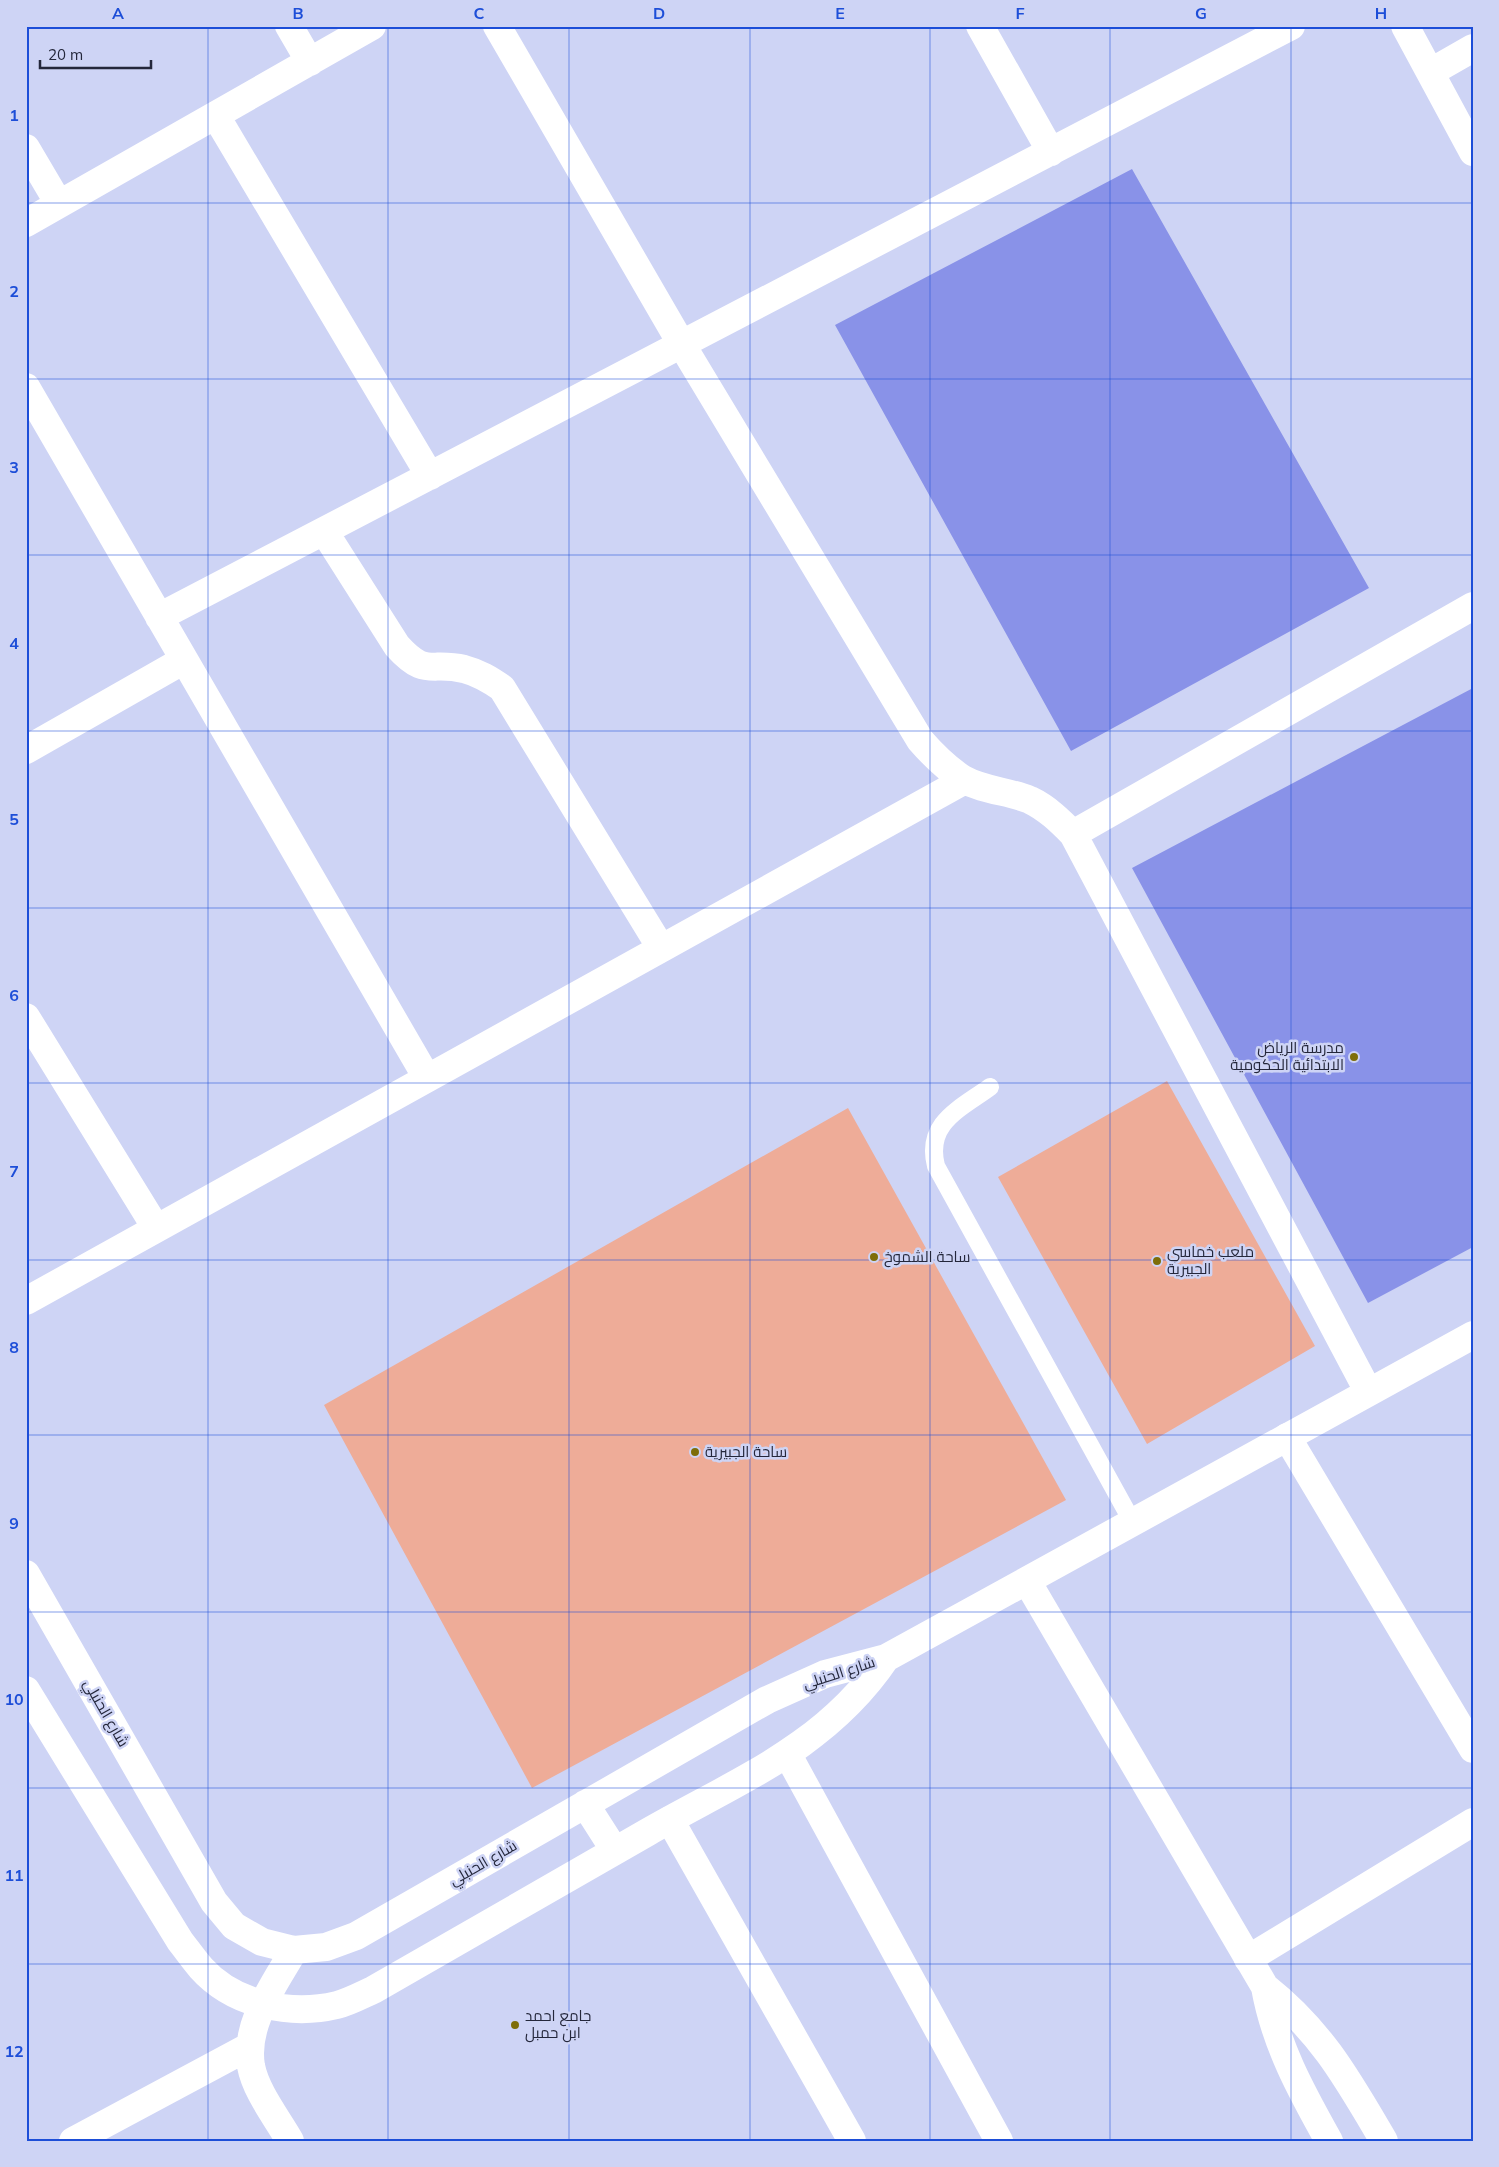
<svg xmlns="http://www.w3.org/2000/svg" width="1499" height="2167" font-family="Mulish,Cairo,sans-serif">
<style>
.pitch{fill:#eeac98}
.building{fill:#8992e8}
.lines{fill:none;stroke-linecap:round;stroke-linejoin:round}
.service{stroke:#fff;stroke-width:18}
.minor{stroke:#fff;stroke-width:28}
.tertiary{stroke:#fff;stroke-width:28}
.grid{fill:none;stroke:#1d4ed8;stroke-width:1;stroke-opacity:0.55}
.poi-dot{fill:#7e6d08;stroke:#ced4f5;stroke-width:2}
.labels{text-anchor:middle;stroke-width:5;stroke-linejoin:round;paint-order:stroke}
.poi-label{font-size:15px;fill:#24273b;stroke:#ced4f5;text-anchor:start}
.street-label{font-size:15px;fill:#24273b;stroke:#ced4f5}
.neatline{fill:none;stroke:#1d4ed8;stroke-width:2}
.grid-label{font-size:16px;text-anchor:middle;font-weight:bold;fill:#1d4ed8}
</style>
<rect width="100%" height="100%" fill="#ced4f5"/>
<path class="pitch" d="M1167,1081L1315,1346L1147,1444L998,1177Z
M848,1108L1066,1500L532,1788L324,1405Z"/>
<path class="building" d="M1132,169L1369,588L1071,751L835,325Z
M1473,688V1247L1368,1303L1132,868Z"/>
<g class="lines">
<path class="service" d="M990,1087C960,1109 925,1123 936,1166L1133,1523"/>
<path class="minor" d="M289,26L310,62
M497,26L682,345L920,740C933,755 946,768 963,779C984,791 1009,791 1030,800C1047,808 1060,821 1073,834L1368,1391
M980,26L1051,152
M1405,26L1473,152
M1431,72L1473,48
M216,116L430,476
M26,148L59,204
M26,223L372,26
M26,387L427,1078
M324,531L397,646C426,678 430,661 464,669C479,673 489,679 502,688L661,948
M159,617L1291,26
M26,750L184,660
M1073,834L1473,606
M26,1017L156,1228
M26,1301L965,780
M1287,1437L1473,1749
M788,1755L999,2141
M670,1820L852,2141
M1248,1959L1473,1822
M73,2141L250,2046
M290,2141C277,2118 256,2092 251,2066C244,2024 274,1985 294,1950"/>
<path class="tertiary" d="M26,1574L214,1902L234,1926L262,1942L294,1950L326,1947L356,1936L767,1700L825,1674L886,1658L1473,1335
M1027,1581L1265,1987C1275,2044 1301,2091 1329,2141
M26,1690L180,1941C187,1950 194,1960 201,1968C234,2005 291,2016 337,2005C349,2002 362,1995 373,1990C465,1937 557,1885 648,1832C737,1781 826,1747 886,1658
M585,1804L615,1851
M1265,1987C1322,2032 1348,2080 1384,2141"/>
</g>
<path class="grid" d="M208,26V2141M388,26V2141M569,26V2141M750,26V2141M930,26V2141M1110,26V2141M1291,26V2141M26,203H1473M26,379H1473M26,555H1473M26,731H1473M26,908H1473M26,1083H1473M26,1260H1473M26,1435H1473M26,1612H1473M26,1788H1473M26,1964H1473"/>
<g class="poi-dot">
<circle cx="1354" cy="1057" r="5"/>
<circle cx="874" cy="1257" r="5"/>
<circle cx="1157" cy="1261" r="5"/>
<circle cx="695" cy="1452" r="5"/>
<circle cx="515" cy="2025" r="5"/>
</g>
<g class="labels">
<g class="poi-label">
<text x="1344" y="1053" text-anchor="end">مدرسة الرياض<tspan x="1344" dy="17">الابتدائية الحكومية</tspan></text>
<text x="1167" y="1257">ملعب خماسي<tspan x="1167" dy="17">الجبيرية</tspan></text>
<text x="884" y="1262">ساحة الشموخ</text>
<text x="705" y="1457">ساحة الجبيرية</text>
<text x="525" y="2021">جامع احمد<tspan x="525" dy="17">ابن حمبل</tspan></text>
</g>
<g class="street-label">
<text transform="translate(839 1673) rotate(-18)" y="5">شارع الحنبلي</text>
<text transform="translate(106 1713) rotate(60)" y="5">شارع الحنبلي</text>
<text transform="translate(483 1863) rotate(-30)" y="5">شارع الحنبلي</text>
</g>
</g>
<rect width="1499" height="2167" fill="none" stroke="#ced4f5" stroke-width="55"/>
<path d="M40 60v8h111v-8" fill="none" stroke="#24273b" stroke-width="2.5"/>
<text x="48" y="60" font-size="15" fill="#24273b" stroke="#ced4f5" stroke-width="4" paint-order="stroke">20 m</text>
<rect x="28" y="28" width="1444" height="2112" class="neatline"/>
<g class="grid-label">
<text x="118" y="19">A</text>
<text x="298" y="19">B</text>
<text x="479" y="19">C</text>
<text x="659" y="19">D</text>
<text x="840" y="19">E</text>
<text x="1020" y="19">F</text>
<text x="1201" y="19">G</text>
<text x="1381" y="19">H</text>
<text x="14" y="121">1</text>
<text x="14" y="297">2</text>
<text x="14" y="473">3</text>
<text x="14" y="649">4</text>
<text x="14" y="825">5</text>
<text x="14" y="1001">6</text>
<text x="14" y="1177">7</text>
<text x="14" y="1353">8</text>
<text x="14" y="1529">9</text>
<text x="14" y="1705">10</text>
<text x="14" y="1881">11</text>
<text x="14" y="2057">12</text>
</g>
</svg>
